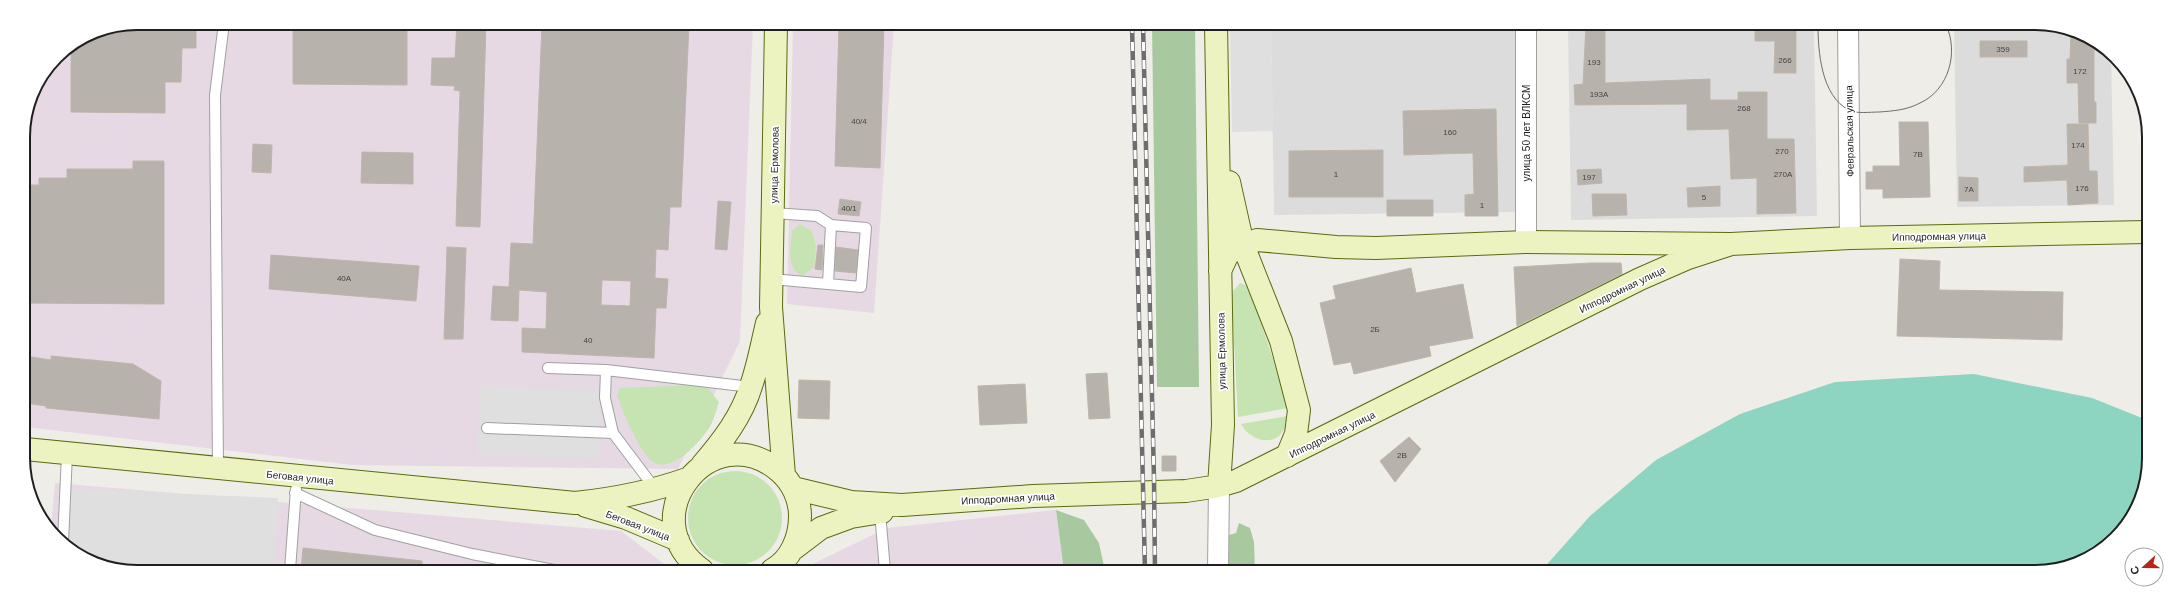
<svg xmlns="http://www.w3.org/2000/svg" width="2172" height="595" font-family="Helvetica,sans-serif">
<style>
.residential{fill:#dddcdc}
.industrial{fill:#e7d9e3}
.grass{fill:#c6e3b2}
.forest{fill:#a8c9a0}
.pitch{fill:#8dd5c0}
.parking{fill:#dfdfdf}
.building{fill:#b8b2ac;stroke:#bfb5aa;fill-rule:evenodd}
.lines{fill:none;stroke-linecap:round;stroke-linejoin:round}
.lane-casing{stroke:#a0a0a0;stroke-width:12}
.street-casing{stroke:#a0a0a0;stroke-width:22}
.secondary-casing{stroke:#596b11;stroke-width:24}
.lane{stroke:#fff;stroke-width:10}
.street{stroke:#fff;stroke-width:20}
.secondary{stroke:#ecf3c1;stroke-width:22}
.tram{stroke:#6d6d6d;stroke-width:1}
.rail-casing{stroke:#6d6d6d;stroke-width:4.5}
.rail{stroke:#fff;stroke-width:3;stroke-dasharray:9;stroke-linecap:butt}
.labels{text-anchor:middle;stroke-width:3.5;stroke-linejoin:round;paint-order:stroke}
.number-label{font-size:8px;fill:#454442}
.street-label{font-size:10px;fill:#1f1f1f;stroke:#fff}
.rim{fill:none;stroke:#1f1f1f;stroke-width:2}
</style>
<rect width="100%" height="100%" fill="#efede7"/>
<path class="residential" d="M1271,24L1517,25L1520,212L1274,215Z
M1568,25H1814L1817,216L1571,220Z
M1954,25H2057L2111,54L2114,205L1957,207Z"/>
<path class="industrial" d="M137,23L753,24L740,341L678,469L352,465L25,427L23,130L32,93L57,56L94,32Z
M793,24H894L874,313L787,304Z
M55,483L621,531L672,570H115L57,539L51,529Z
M1056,510L1064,571L800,570L887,528Z"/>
<path class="grass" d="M800,224L812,231L816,247L814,267L802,276C785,267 791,248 792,231Z
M1240,283L1247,286L1250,291L1286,397L1288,408L1238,417L1232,304L1233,291Z
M699,385L707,387L719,402C716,410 714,421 709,428C700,442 672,474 653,462C640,454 622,410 617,395L620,388Z
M1288,416C1287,422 1285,429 1281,434C1269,447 1248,438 1241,424Z
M688 518a47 47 0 1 1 94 0a47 47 0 1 1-94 0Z"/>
<path class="forest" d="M1152,24H1195L1199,387H1157Z
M1056,510L1084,520L1099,543L1105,571H1064Z
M1239,523L1250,528L1254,542L1255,571H1225L1229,535L1236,533Z"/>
<path class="pitch" d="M1974,374L2092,398L2147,420V480L2134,515L2110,544L2078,563L2042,572L1541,571L1590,516L1656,460L1740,414L1835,382Z"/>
<path class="parking" d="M1230,24H1271L1273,131L1232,132Z
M480,386L601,391L598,459L477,454Z
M59,489L278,498L274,570H115L58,539Z"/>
<path class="building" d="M137,23H196V48H182L181,82H165V113L71,112V46L94,32Z
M293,23H407V85L293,84Z
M457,23H486L480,227L456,226L460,91L454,90L455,86L431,85L432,58H455Z
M542,23L689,24L681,207H670L668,250L656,249L655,278L668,279L666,308H656L654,358L522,352V328L546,329L547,292L519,290L518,321L491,320L493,286L509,287L511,243L533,244ZM602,280L631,281L630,306L601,305Z
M839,24H884L880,168L835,166Z
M1586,25H1605V83L1710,79V100H1738V92H1767V139H1794L1796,213L1757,214V178L1731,179L1729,129L1687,130V104L1575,105L1574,85L1583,84Z
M1755,25H1796V73H1774L1775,41H1755Z
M2071,32L2094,45V102H2096V123H2079L2078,83H2067V59H2070Z
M1980,41H2027V57H1980Z
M1496,109L1498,216H1465V195L1474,194L1473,153L1404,155L1403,111Z
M1899,122H1928L1930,197L1883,198V189H1866V172H1873V166H1900Z
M2067,124H2088L2089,171H2097L2098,203L2068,205L2067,180L2024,182V167L2068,165Z
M253,144L272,145L271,173L252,172Z
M1383,150V197H1289V151Z
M362,152L413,153V184L361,183Z
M133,161H164V304L24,303V185H39V178H67V169H133Z
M1601,169L1602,183L1578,185L1577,170Z
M1959,177L1978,178V201H1959Z
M1720,186V206L1688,207L1687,188Z
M1592,194H1626L1627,215L1593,216Z
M840,199L861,202L859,216L838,214Z
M1387,200H1433V216H1387Z
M718,201L731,202L727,250L715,249Z
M818,245H823L822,270L815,269Z
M447,247L466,248L463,339H444Z
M836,247L858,250L856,273L835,271Z
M271,255L419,266L416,301L269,289Z
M1900,259L1940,261L1939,290L2063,292L2062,340L1897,336Z
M1591,263H1621L1622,274L1517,326L1514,267Z
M1411,268L1416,293L1463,284L1473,338L1429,346L1431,356L1354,374L1351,362L1334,365L1320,303L1336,299L1333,286Z
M25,356L51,360V356L133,364L161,381L159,419L46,408V406L25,403Z
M1107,373L1110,418L1089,419L1086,374Z
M799,380L830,381L829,419L798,418Z
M1025,384L1027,423L980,425L978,386Z
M1409,437L1421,449L1395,482L1380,461Z
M1162,456H1176V471H1162Z
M303,548L422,561V570H301Z"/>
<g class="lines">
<defs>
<path id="lane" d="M772,279L861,287L866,228L831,225L817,216L773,213
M828,284L831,225
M548,368L606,370L751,387
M606,370L605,398L613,433L656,490
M487,428L613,433
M218,468L215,95L224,23
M295,493L375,530L472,554L554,570
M880,512L885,571
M63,542L67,454
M290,570L296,489"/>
<path id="street" d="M1848,25L1850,238
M1526,242V25
M1218,571L1219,486"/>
<path id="secondary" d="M776,24L771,307L784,476
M1216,24L1223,425L1219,486
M1229,182L1243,245L1281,341L1299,410L1296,434L1287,456
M1220,271L1227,256L1233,250L1257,240L1336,247L1376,248L1526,242L1731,244L1850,238L2147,232
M25,449L575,503C614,499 650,492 687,479
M702,465C722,442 742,416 751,386C758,366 762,344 767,323
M793,488L851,502L902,505L1033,496L1186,491L1219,486L1236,481L1640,279L1688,258L1731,244
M586,506L626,518L678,540
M792,550L821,528L851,517L882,512
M702,570C630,519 711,414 779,471C792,482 800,499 800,516C800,537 791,560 772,570"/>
</defs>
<use href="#lane" class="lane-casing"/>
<use href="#street" class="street-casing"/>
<use href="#secondary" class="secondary-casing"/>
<use href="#lane" class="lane"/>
<use href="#street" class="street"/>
<use href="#secondary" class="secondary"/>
<path class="tram" d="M1818,25C1818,51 1821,96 1849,110C1856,114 1870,112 1879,112C1893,111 1907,110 1920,103C1949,90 1959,52 1946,25"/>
<defs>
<path id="rail" d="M1132,24L1145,571
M1143,24L1154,479L1155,571"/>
</defs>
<use href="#rail" class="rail-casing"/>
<use href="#rail" class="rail"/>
</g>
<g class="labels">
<g class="number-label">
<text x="2003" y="52">359</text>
<text x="1785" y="63">266</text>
<text x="1594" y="65">193</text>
<text x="2080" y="74">172</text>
<text x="1599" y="97">193А</text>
<text x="1744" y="111">268</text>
<text x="859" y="124">40/4</text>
<text x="1450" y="135">160</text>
<text x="2078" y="148">174</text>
<text x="1782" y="154">270</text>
<text x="1918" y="157">7В</text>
<text x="1336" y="177">1</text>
<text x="1783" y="177">270А</text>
<text x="1589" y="180">197</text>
<text x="2082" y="191">176</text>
<text x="1969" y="192">7А</text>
<text x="1704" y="200">5</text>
<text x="1482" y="208">1</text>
<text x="849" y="211">40/1</text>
<text x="344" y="281">40А</text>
<text x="1375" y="332">2Б</text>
<text x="588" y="343">40</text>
<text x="1402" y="458">2В</text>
</g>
<g class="street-label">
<text transform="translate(1849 131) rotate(-91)" y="4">Февральская улица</text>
<text transform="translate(1526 133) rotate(-90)" y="4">улица 50 лет ВЛКСМ</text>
<text transform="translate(774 165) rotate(-89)" y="4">улица Ермолова</text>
<text transform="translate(1939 236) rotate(-1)" y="4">Ипподромная улица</text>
<text transform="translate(1622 289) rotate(-26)" y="4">Ипподромная улица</text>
<text transform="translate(1221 351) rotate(-91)" y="4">улица Ермолова</text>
<text transform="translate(1332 434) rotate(-26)" y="4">Ипподромная улица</text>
<text transform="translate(300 477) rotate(6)" y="4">Беговая улица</text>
<text transform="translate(1008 498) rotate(-3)" y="4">Ипподромная улица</text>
<text transform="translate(638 525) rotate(21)" y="4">Беговая улица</text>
</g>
</g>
<path d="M0 0H2172V595H0ZM137 30H2035A107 107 0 0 1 2142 137V458A107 107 0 0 1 2035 565H137A107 107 0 0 1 30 458V137A107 107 0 0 1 137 30Z" fill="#fff" fill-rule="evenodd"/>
<path class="rim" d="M137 30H2035A107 107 0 0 1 2142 137V458A107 107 0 0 1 2035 565H137A107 107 0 0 1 30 458V137A107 107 0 0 1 137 30Z"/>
<g transform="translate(2144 567) rotate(249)"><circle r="19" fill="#ffffff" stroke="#a5a5a5"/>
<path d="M0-3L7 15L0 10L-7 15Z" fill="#b82516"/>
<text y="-6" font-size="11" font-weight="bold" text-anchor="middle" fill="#1f1f1f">С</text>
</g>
</svg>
